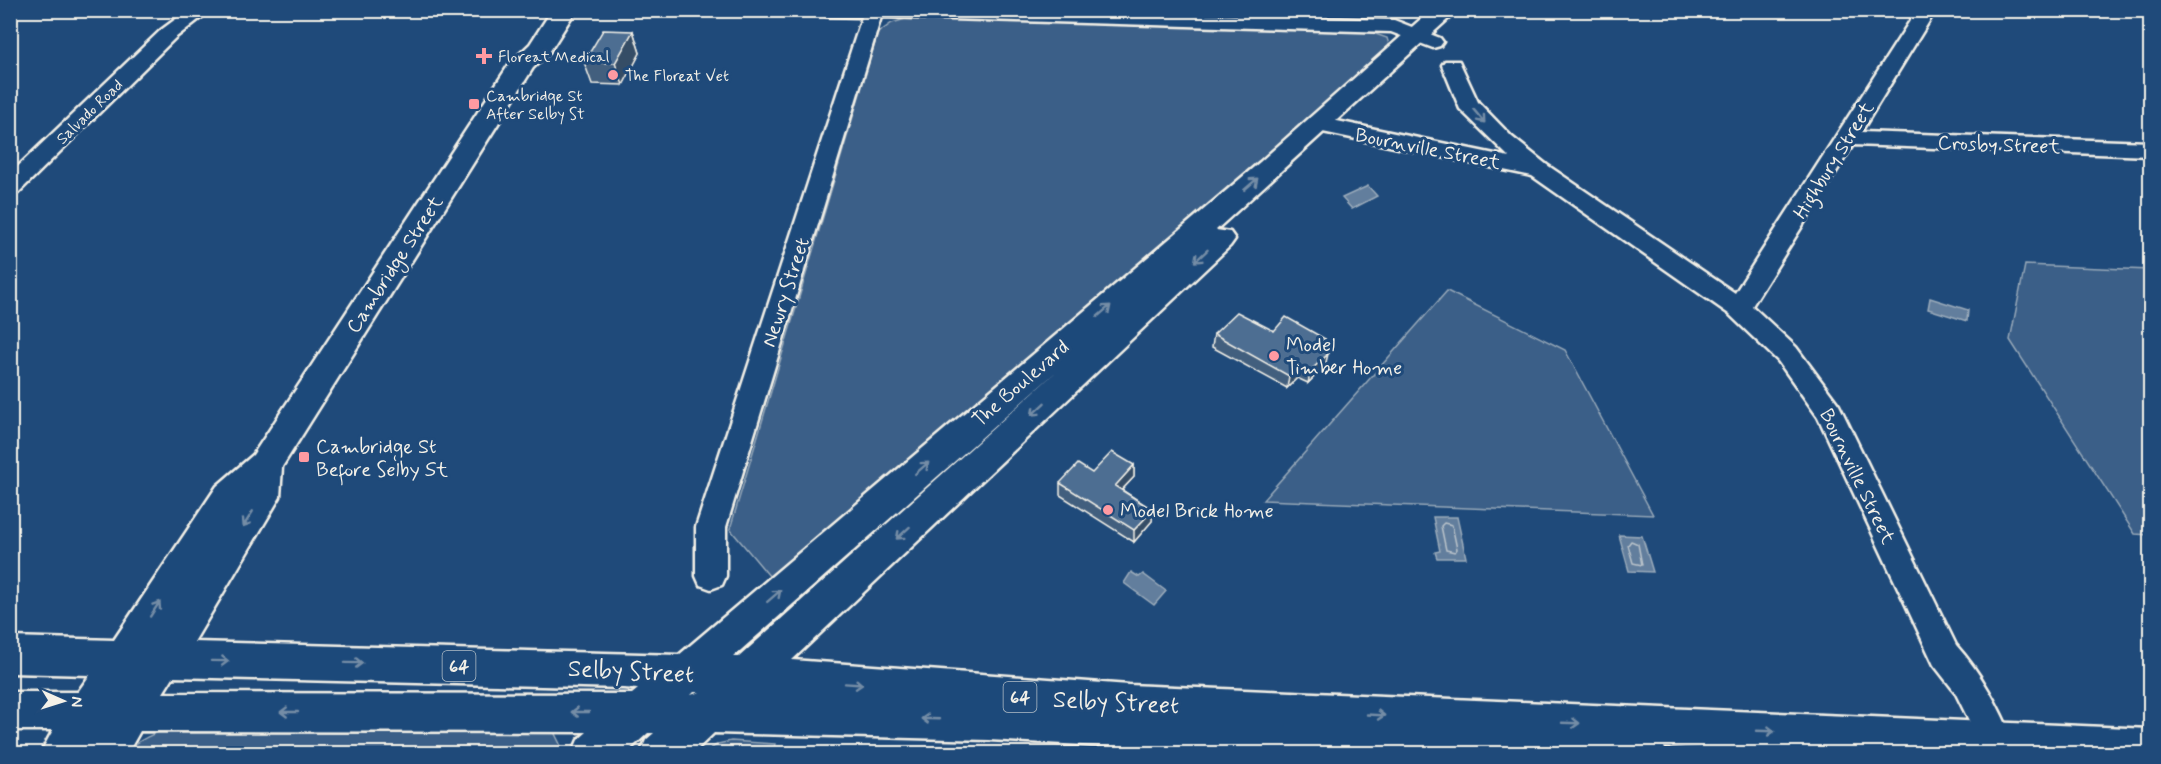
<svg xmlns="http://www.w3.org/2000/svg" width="2161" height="764" font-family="Mynerve,sans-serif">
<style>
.green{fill:#3a5f88;stroke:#97a8b8;stroke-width:1.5}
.water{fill:#627e9d;stroke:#9cacbb;stroke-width:1.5}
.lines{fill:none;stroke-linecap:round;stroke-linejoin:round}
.shore{stroke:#bac3ca;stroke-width:1.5}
.minor-casing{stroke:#f4f1e8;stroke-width:5}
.major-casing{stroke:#f4f1e8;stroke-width:5}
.minor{fill:#1f4a7a;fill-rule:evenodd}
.major{fill:#1f4a7a;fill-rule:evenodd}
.wall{fill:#425f7e;stroke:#f4f1e8;stroke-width:1.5}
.shaded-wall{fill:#364d66;stroke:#f4f1e8;stroke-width:1.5}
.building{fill:#4d6e92;stroke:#f4f1e8;stroke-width:1.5}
.oneway{stroke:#748da6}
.poi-dot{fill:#ff9aa2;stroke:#1f4a7a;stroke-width:2}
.labels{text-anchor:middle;stroke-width:6;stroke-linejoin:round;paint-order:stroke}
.far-poi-label{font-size:16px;fill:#f4f1e8;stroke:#1f4a7a;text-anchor:start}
.far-street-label{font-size:16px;fill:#f4f1e8;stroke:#1f4a7a}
.shield{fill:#1f4a7a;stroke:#b4bfc7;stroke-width:1.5}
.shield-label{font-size:18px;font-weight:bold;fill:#f4f1e8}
.street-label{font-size:20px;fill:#f4f1e8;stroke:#1f4a7a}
.poi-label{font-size:20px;fill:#f4f1e8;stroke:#1f4a7a;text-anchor:start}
.near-street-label{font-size:24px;fill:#f4f1e8;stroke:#1f4a7a}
</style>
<rect width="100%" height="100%" fill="#1f4a7a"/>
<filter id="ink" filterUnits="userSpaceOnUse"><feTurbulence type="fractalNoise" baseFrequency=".0167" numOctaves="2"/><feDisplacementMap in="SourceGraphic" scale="12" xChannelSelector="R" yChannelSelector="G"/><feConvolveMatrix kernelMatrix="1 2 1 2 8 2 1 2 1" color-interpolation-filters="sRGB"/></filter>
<g filter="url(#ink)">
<path class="green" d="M909,18L1364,30L1387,38L1390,48L1149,265L770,577L730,529L878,33L892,23Z
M2025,265L2150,270V535L2135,534L2010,340Z
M1447,291L1565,350L1653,515L1263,500Z
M176,727L554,732L560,744V754H122C139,740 154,732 176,727Z
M731,741L775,744L773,753H704L718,744Z"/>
<path class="water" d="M1368,186L1377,196L1352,209L1342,198Z
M1930,298L1968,310L1967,321L1928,309Z
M1433,517H1457L1466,558H1437L1435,552L1440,551Z
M1619,535L1642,536L1653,572L1629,571Z
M1131,572L1139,577L1143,574L1166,591L1154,605L1124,583Z"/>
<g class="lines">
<path class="shore" d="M1444,523L1452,525L1457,549L1455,552L1446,550L1441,526Z
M1631,541L1638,544L1642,565L1633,563L1628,545Z"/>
<defs>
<path id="minor" d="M188,10H211L175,38L18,193L10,195V174L161,30Z
M817,10H1053L1394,20L1440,38L1443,42L1440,46L1433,48L1391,32L881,17L726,527V576L722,585L711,589L700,585L696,576V527L862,17L826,16Z
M1917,10H1936L1861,132L2150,142V156L1853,145L1752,306L1796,347L1839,405L1956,645C1982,674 1999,707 2014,742L2009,754L1985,753L1955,692L1934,665L1818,417L1778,361L1729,314L1532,176L1318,131L1310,129L1307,124L1310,119L1318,117L1509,157L1460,109L1442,65L1445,61H1459L1478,102L1512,137L1547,165L1735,293Z"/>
<path id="major" d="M552,10H576L548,54L533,68L282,467L280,497L194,642L679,655L1260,162L1431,10H1458L1216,230L1230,232L1235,239L1230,246L792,660L1129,685L2150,729V754H1808L1664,747L1667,754H1246L989,740L714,733L692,754H640L646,740L654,733H648L625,754H572L578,740L587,732L140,731L127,754H40L53,730H10V692H78L90,675L10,673V637L114,640L217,486L253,455L510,63L530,44ZM1058,370L739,657H733ZM173,677L623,688L638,689L632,694L163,693ZM694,692H700L691,695Z"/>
</defs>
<use href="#minor" class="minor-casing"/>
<use href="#major" class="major-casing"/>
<use href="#minor" class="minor"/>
<use href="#major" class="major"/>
</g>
<path class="wall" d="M633,31L640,53L623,85L592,84L584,62Z
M1274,331L1325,339L1323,351L1325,366L1308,383L1297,378L1287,388L1212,347L1214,334Z
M1134,465V477L1122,490L1153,510L1152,521L1134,542L1060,495V483L1092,473Z"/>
<path class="shaded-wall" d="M633,31L640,53L623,85L615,63Z
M1325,339L1322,352L1317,348Z
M1328,354L1325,366L1308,383L1311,370Z
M1299,366L1297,378L1287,388L1289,376Z
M1134,465V477L1114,498L1115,486Z
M1153,510L1152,521L1134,542V530Z"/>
<path class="building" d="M603,30L633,31L615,63L584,62Z
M1237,312L1274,331L1286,317L1325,339L1317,348L1328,354L1311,370L1299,366L1289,376L1214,334Z
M1112,452L1134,465L1115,486L1153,510L1134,530L1060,483L1078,464L1092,473Z"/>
<defs><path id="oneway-shaft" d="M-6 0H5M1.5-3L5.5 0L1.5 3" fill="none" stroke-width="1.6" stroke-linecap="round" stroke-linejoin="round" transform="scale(1.5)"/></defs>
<g class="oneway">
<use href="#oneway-shaft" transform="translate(1479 116) rotate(50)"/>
<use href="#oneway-shaft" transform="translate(1251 184) rotate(-41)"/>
<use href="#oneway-shaft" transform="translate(1201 256) rotate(137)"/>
<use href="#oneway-shaft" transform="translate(1104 311) rotate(-41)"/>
<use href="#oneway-shaft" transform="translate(1038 409) rotate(137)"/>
<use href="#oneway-shaft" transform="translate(922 468) rotate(-41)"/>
<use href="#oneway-shaft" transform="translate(248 519) rotate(122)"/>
<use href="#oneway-shaft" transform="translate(903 533) rotate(138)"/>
<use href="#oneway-shaft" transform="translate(774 596) rotate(-41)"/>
<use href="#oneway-shaft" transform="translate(155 609) rotate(-57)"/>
<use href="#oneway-shaft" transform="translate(220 661) rotate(1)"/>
<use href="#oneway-shaft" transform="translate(354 663) rotate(1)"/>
<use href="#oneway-shaft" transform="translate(854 684) rotate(4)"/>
<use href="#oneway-shaft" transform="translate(289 712) rotate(180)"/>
<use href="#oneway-shaft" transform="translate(580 712) rotate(-180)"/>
<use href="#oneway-shaft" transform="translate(1376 715) rotate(3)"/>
<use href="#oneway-shaft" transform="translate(930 719) rotate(-178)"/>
<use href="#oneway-shaft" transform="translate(1571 723) rotate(2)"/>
<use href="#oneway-shaft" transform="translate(1766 731) rotate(2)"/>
</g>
</g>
<g class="poi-dot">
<path d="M481 47h6v6h6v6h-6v6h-6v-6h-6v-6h6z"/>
<circle cx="613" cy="75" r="6"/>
<rect x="468" y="98" width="12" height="12" rx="3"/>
<circle cx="1274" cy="356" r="6"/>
<rect x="298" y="451" width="12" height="12" rx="3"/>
<circle cx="1108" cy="510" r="6"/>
</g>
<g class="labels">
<g class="far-poi-label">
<text x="498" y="62">Floreat Medical</text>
<text x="625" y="81">The Floreat Vet</text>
<text x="486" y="101">Cambridge St<tspan x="486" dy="18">After Selby St</tspan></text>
</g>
<g class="far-street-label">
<text transform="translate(89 111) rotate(-44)" y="6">Salvado Road</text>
</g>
<g class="shield">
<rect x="442.5" y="651" width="33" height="30" rx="4.5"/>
<rect x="1003.5" y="682" width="33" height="30" rx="4.5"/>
</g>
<g class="shield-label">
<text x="459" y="672">64</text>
<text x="1020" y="703">64</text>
</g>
<g class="street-label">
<text transform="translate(1999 144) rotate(2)" y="7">Crosby Street</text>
<text transform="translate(1428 148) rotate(11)" y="7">Bournville Street</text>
<text transform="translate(1833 160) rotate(-58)" y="7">Highbury Street</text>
<text transform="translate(394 264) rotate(-57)" y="7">Cambridge Street</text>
<text transform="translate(785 292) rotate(-72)" y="7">Newry Street</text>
<text transform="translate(1020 383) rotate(-41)" y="7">The Boulevard</text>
<text transform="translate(1858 476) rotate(64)" y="7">Bournville Street</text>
</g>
<g class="poi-label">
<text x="1286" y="351">Model<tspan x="1286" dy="23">Timber Home</tspan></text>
<text x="316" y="453">Cambridge St<tspan x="316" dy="23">Before Selby St</tspan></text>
<text x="1120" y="517">Model Brick Home</text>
</g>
<g class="near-street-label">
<text transform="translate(631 671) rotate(3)" y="8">Selby Street</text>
<text transform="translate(1116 702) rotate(3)" y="8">Selby Street</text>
</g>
</g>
<rect width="2161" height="764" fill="none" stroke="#1f4a7a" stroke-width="36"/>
<rect x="18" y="18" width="2125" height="728" fill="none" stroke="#f4f1e8" stroke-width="2" filter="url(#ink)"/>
<g transform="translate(63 701) rotate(93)" stroke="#1f4a7a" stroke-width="4.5" paint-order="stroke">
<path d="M0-4.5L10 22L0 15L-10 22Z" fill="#f4f1e8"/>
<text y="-9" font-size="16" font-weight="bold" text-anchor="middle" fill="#f4f1e8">N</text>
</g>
</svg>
